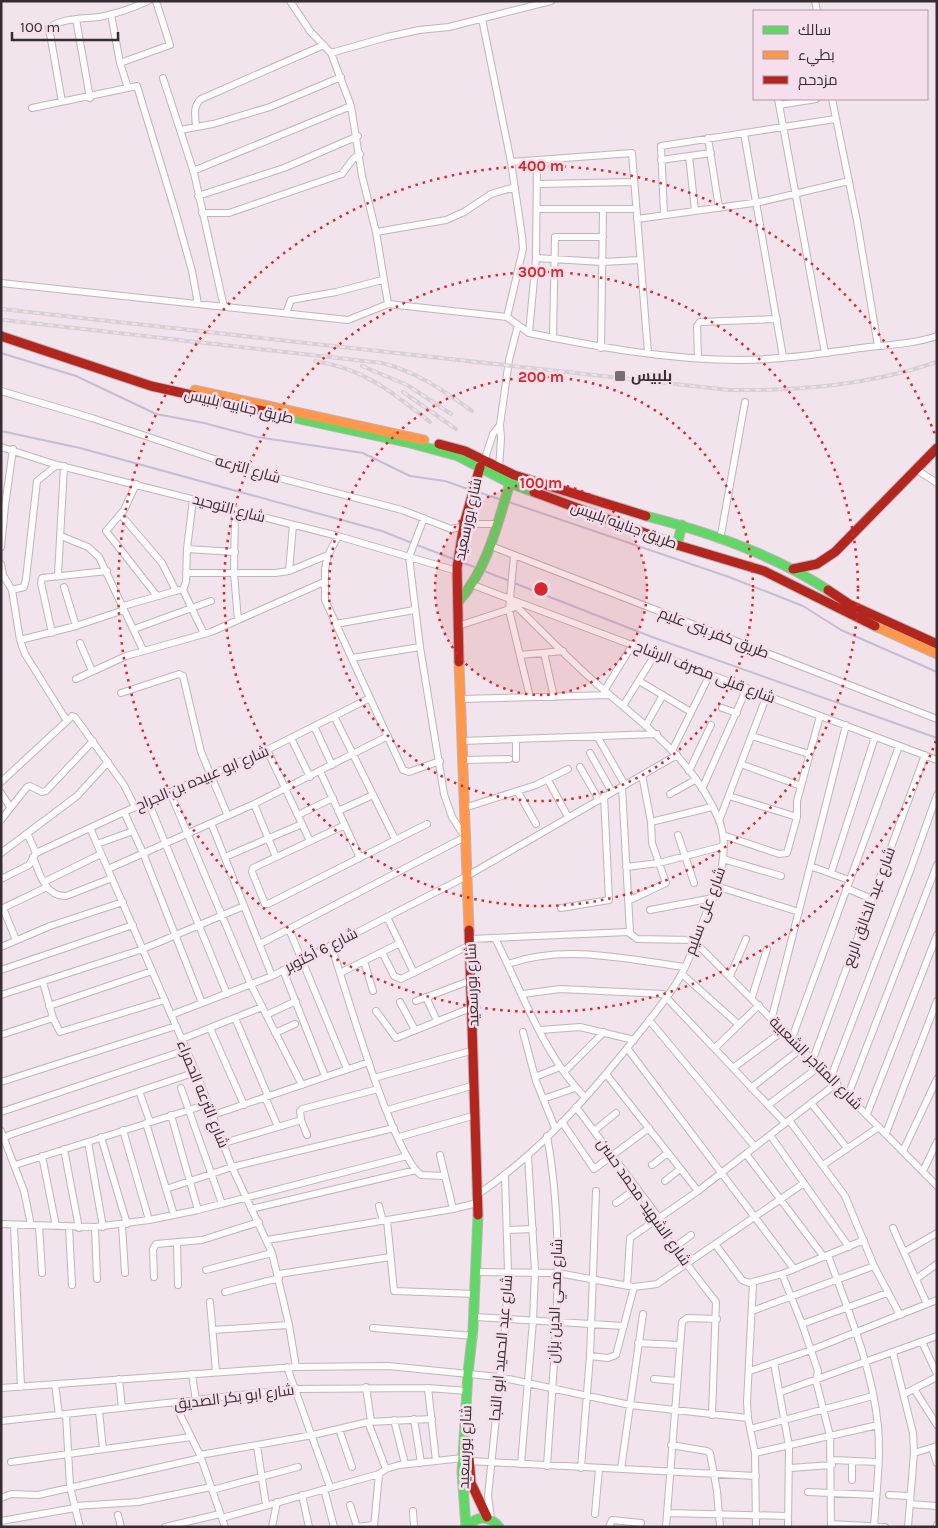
<svg xmlns="http://www.w3.org/2000/svg" width="938" height="1528" font-family="Karla,Cairo,sans-serif">
<style>
.lines{fill:none;stroke-linecap:round;stroke-linejoin:round}
.stream{stroke:#c4bdd5;stroke-width:2}
.street-casing{stroke:#beb5ba;stroke-width:8}
.fast-casing{stroke:#beb5ba;stroke-width:11}
.slow-casing{stroke:#beb5ba;stroke-width:11}
.jam-casing{stroke:#beb5ba;stroke-width:11}
.street{stroke:#fdfbfc;stroke-width:6}
.fast{stroke:#63d668;stroke-width:9}
.slow{stroke:#ff974d;stroke-width:9}
.jam{stroke:#b3261e;stroke-width:9}
.rail-casing{stroke:#d5d1d3;stroke-width:4}
.rail{stroke:#f6dfed;stroke-width:2;stroke-dasharray:5.5;stroke-linecap:butt}
.ring{fill:none;stroke:#d62828;stroke-width:2.5;stroke-dasharray:2.5 5}
.poi-dot{fill:#776d74;stroke:#f6dfed;stroke-width:2}
.labels{text-anchor:middle;stroke-width:5;stroke-linejoin:round;paint-order:stroke}
.poi-label{font-size:15px;font-weight:bold;fill:#362d33;stroke:#f6dfed;text-anchor:start}
.street-label{font-size:15px;fill:#362d33;stroke:#f6dfed}
.centre{fill:#d62828;stroke:#f6dfed;stroke-width:2.5}
.ring-label{font-size:15px;text-anchor:middle;font-weight:bold;fill:#d62828;stroke:#f6dfed;stroke-width:5;stroke-linejoin:round;paint-order:stroke}
</style>
<rect width="100%" height="100%" fill="#f1e4ec"/>
<g class="lines">
<path class="stream" d="M1,353L76,376L156,414L204,423L257,437L363,453L410,476L445,481L471,490
M1,431L80,448L382,531L412,543
M475,491L502,500
M506,501L729,577L803,606L841,630L937,672
M417,545L456,560
M461,562L477,568
M484,571L510,581
M514,583L652,637L937,738"/>
<defs>
<path id="street" d="M815,1L817,11
M111,14L120,63L128,88
M76,19L90,98
M482,19L511,162L522,236L523,249L507,317
M331,53L387,37L419,30L449,27L551,1
M120,63L170,45L156,1
M163,78L180,130
M778,99L825,353
M832,99L857,221L878,346
M62,102L49,28C61,18 84,19 99,17C116,14 133,8 148,1
M779,105L816,99
M32,108L137,86L176,214L192,271L198,304
M196,126C195,115 193,106 201,99L324,45
M744,133L783,357
M708,138L719,208
M689,156L711,153
M661,160L689,156L695,211
M511,162L632,153L648,353
M193,171L351,106
M538,184L634,182
M198,196L284,168L358,136
M538,209H636
M202,213H229L342,174L353,159L360,154
M664,215L661,146L835,119
M637,219L760,202L849,181
M376,232L446,220L464,212L491,194L515,187
M536,258L602,262L640,260
M1,283L348,320L388,304L376,232L362,176L351,106L331,53L310,31L290,1
M388,304L507,317L529,333L536,258L537,161
M224,307L194,173L180,130L213,124L270,107L341,77
M286,313L291,300L336,292L382,280
M529,333C598,347 670,360 740,360C778,360 817,354 854,349C882,345 910,345 937,336
M553,338L555,237H603
M601,348L603,211
M698,358L697,326L700,322L777,319
M1,391L92,418L241,468L402,510L451,529L476,524H498
M1,447L57,465L338,536L457,571
M484,461L493,434L500,425
M499,469L501,438L500,425L509,360L518,325
M917,470L937,483
M136,484L124,510L106,531L157,596
M193,499L187,549L186,582L183,590L204,634
M235,510L234,574L238,620
M121,515L162,563L176,591
M61,536L88,547L99,557L143,650
M338,536L328,555L325,569V600L403,770L409,772L440,761
M720,540L745,402
M491,546L937,719
M1,547L5,506L13,449
M187,549L235,552
M514,555L509,610L530,697
M1,564L3,575L12,590L20,640L25,654L67,721L72,716L75,717L124,785L135,807
M289,571L293,525
M186,573H275L289,571L328,555
M58,575L64,466
M473,585L937,760
M64,587L76,626
M12,590L24,587L26,579L37,481L57,465
M123,606L179,590
M336,624L414,610
M458,626L513,608
M134,629L211,601
M52,633L41,583L42,578L107,571
M20,640L76,626L124,610
M80,643L92,671
M544,653L554,697
M520,655L563,651
M352,658L420,647
M76,679L126,656L211,632L324,582
M639,681L691,712
M604,691L633,644
M121,693L179,674L183,676L201,752L228,816
M460,699L610,695
M623,706L656,653
M722,708L737,713
M334,716L395,839
M646,725L663,695
M314,726L332,765
M597,736L625,785
M752,736L809,754
M291,738L310,777
M516,739V759
M462,741L657,734
M673,749L710,674
M267,750L310,841
M590,753L612,792
M463,760L509,759
M741,764L801,786
M580,767L599,800
M320,771L360,858
M689,771L711,725
M548,780L568,817
M1,782L67,721
M622,787L630,933
M702,789L747,688
M170,792L251,985L302,1085
M518,792L536,824
M1,793L10,807
M670,794L695,780
M729,796L797,817
M148,801L227,994
M254,804L276,857
M464,808L536,785L568,769
M338,811L373,795
M124,812L143,853L202,1003
M298,815L333,798
M1,820L27,787L30,786L42,792L46,791L93,741
M719,821L767,695
M651,822L712,807
M211,823L272,976
M345,825L253,868L252,872L265,904H268L427,824
M90,828L196,1072L232,1167L272,1253L289,1325L296,1367
M28,835L36,853
M678,835L694,883
M723,835L779,854L787,853L797,817V801L820,716
M97,844L133,831
M1,853L77,796L108,762
M33,857C39,872 45,897 66,896L112,878
M225,857L302,824
M723,859L781,876
M810,866L849,880
M626,867L659,863L724,846
M108,869L254,804L388,736
M831,873L875,737
M1,879L29,865L36,853L124,812L267,750L370,698
M44,882L101,854
M716,886L799,912
M846,888L872,899
M628,901L666,883L652,843L651,822L642,775
M3,908L16,940
M561,908L609,900L604,796
M1,909L47,887
M650,910L713,898
M387,917L414,973
M289,929L347,1069
M495,938C520,988 545,1058 585,1097
M470,939L628,932L637,939L693,940L937,1186
M260,944L465,837L452,817L444,794L420,647L409,557L424,518
M331,945C345,987 392,1153 421,1175L445,1176
M1,947L50,926L123,902
M382,952L394,976L401,979L470,945
M364,961L373,991
M508,964C564,944 627,959 684,967
M1,970L133,925
M283,970L325,1076
M340,973L400,943
M682,974L739,1025
M730,976L746,939
M43,982L53,1018L60,1032L165,1000
M523,994L560,989L663,994L785,1123
M1,995L143,949L244,906
M426,997L437,1021
M752,997L767,949
M416,1001L472,980
M400,1002L415,1030
M49,1006L152,971
M376,1011L396,1038L473,1007
M171,1015L272,976L467,876L677,755
M266,1015L296,1001
M772,1017L846,725
M235,1018L268,1096
M649,1020L755,1147
M210,1028L244,1105
M540,1030L580,1027L634,1040
M523,1032L536,1081L555,1128
M275,1033L295,1024
M1,1035L53,1018
M792,1038L899,746
M182,1039L262,1007
M627,1048L794,1269
M715,1048L759,1005
M813,1059L925,755
M733,1068L784,1030
M564,1072L604,1032
M606,1074L698,1191
M535,1077L560,1067
M831,1077L910,871L937,795
M374,1078L474,1050
M1,1082L176,1026
M181,1088L222,1204
M751,1088L802,1048
M139,1091L150,1122
M848,1095L937,865
M265,1097L278,1127
M543,1099L575,1088
M811,1103L847,1148
M768,1105L820,1066
M576,1107L659,1218V1228L716,1302L712,1415
M387,1110L475,1085
M1,1112L186,1050
M867,1114L937,935
M171,1115L198,1210
M213,1115L369,1062
M301,1120L307,1135
M789,1120L845,1196L874,1266L900,1315
M562,1122L594,1169L649,1128
M146,1123L174,1215
M123,1130L149,1220
M1,1131L24,1191L31,1225
M594,1131L616,1113
M886,1133L937,1001
M770,1135L849,1247
M101,1137L127,1224
M399,1137L476,1115
M1,1140L9,1135L196,1072
M88,1142L103,1227
M224,1143L298,1121L301,1119L300,1111L302,1109L378,1089
M64,1149L79,1228
M903,1151L937,1079
M746,1154L824,1257
M440,1155L453,1209
M42,1156L56,1226
M15,1165L208,1104
M652,1165L668,1153
M823,1165L879,1127
M923,1171L937,1142
M665,1181L680,1169
M166,1189L232,1167L394,1128
M477,1195C539,1153 590,1095 636,1037C651,1018 669,997 681,975C692,956 698,933 706,914C718,885 731,851 719,820C696,764 650,729 605,691C572,663 541,630 510,600
M616,1203L637,1188
M379,1206L383,1221
M251,1209L416,1170
M387,1220L394,1291L476,1294
M1,1224L95,1227L149,1220L198,1210L407,1156
M14,1225L21,1387
M122,1225L125,1273
M39,1226L42,1273
M69,1227L72,1285
M95,1227L97,1279
M893,1228L927,1304
M507,1230L533,1229
M267,1240L453,1209L477,1203
M177,1244L178,1285
M715,1244L742,1280L749,1283L782,1274L864,1240
M675,1247L691,1235
M904,1252L937,1233
M828,1255C848,1310 873,1369 878,1427C881,1460 876,1494 874,1527
M206,1270L272,1253
M478,1272L558,1273L634,1287L657,1284L804,1183
M279,1274L390,1257
M782,1274L802,1324L818,1371L816,1381L830,1436L831,1527
M154,1277L153,1249L156,1244L202,1240L259,1222
M916,1279L937,1264
M753,1283L747,1402L748,1418L755,1453L756,1527
M627,1286L630,1238L698,1191L837,1083
M225,1292L279,1278
M210,1302L216,1372
M752,1311L874,1266
M475,1317L624,1326
M802,1324L887,1293
M373,1328L474,1336
M212,1330L289,1325
M922,1342L937,1374
M638,1343L680,1345
M893,1353L913,1433L914,1453L908,1527
M590,1356L608,1358L616,1355L634,1287
M774,1363L789,1446L788,1527
M287,1367L330,1487
M750,1371L811,1350L937,1300
M192,1374L196,1401
M119,1379L122,1408
M654,1379L677,1381
M55,1384L59,1415
M366,1387L371,1421
M1,1388L296,1367L388,1366L499,1377L630,1405L748,1418
M428,1388L436,1461
M914,1389L937,1425
M781,1392L937,1336
M904,1394L937,1377
M175,1404L200,1455L225,1527
M99,1411L103,1449
M66,1414L70,1487L80,1527
M414,1419L421,1463
M394,1420L405,1464
M1,1421L295,1389L428,1388L467,1391
M368,1422L386,1469
M339,1429L352,1467
M750,1429L873,1396
M671,1445L707,1451L710,1453L717,1491L720,1527
M257,1446L266,1505
M932,1448L937,1463
M755,1453L878,1425
M914,1453L937,1446
M200,1455L313,1435L368,1422L432,1419
M832,1460L878,1462
M469,1461L756,1476
M11,1462L191,1437
M521,1464L533,1321L535,1271L528,1156
M547,1466C554,1357 567,1244 547,1136
M581,1468L590,1356L596,1191
M790,1468L832,1465
M621,1469L643,1314
M852,1480V1461
M324,1489L334,1527
M212,1490L298,1467
M808,1492L876,1495
M302,1495L309,1527
M889,1495L910,1496
M1,1498L11,1494L38,1495L201,1458
M910,1504L937,1506
M350,1505L357,1527
M75,1506L138,1502L211,1487
M413,1511L414,1527
M667,1513L788,1516
M595,1514L599,1469
M118,1515L121,1527
M222,1518L379,1474L386,1469L399,1465L463,1458
M491,1518L488,1496L506,1319L508,1271L505,1177
M1,1521L75,1508
M831,1524L885,1527
M165,1527L220,1514
M272,1527L277,1502
M356,1527L374,1525
M374,1527L379,1474
M609,1527L612,1520L641,1523
M666,1527L682,1322L687,1318L717,1319
M937,1527V1525"/>
<path id="fast" d="M272,413L410,443L458,456L510,483L534,492
M646,516C709,532 774,555 828,590
M677,545L682,525
M458,602C488,568 497,525 510,483
M466,1527L462,1472L468,1373L473,1329L478,1215
M467,1527C477,1515 489,1515 499,1527"/>
<path id="slow" d="M195,390L424,440
M875,626L937,654
M459,662L469,930"/>
<path id="jam" d="M1,336L151,386L272,413
M439,444L465,451L514,475L646,516
M534,492L677,545L764,571L875,626
M793,569L817,564L835,552L937,448
M828,590L849,604L937,644
M459,662L457,568L464,524L480,467
M469,930L478,1215
M469,1456L471,1483L487,1517"/>
</defs>
<use href="#street" class="street-casing"/>
<use href="#fast" class="fast-casing"/>
<use href="#slow" class="slow-casing"/>
<use href="#jam" class="jam-casing"/>
<use href="#street" class="street"/>
<use href="#fast" class="fast"/>
<use href="#slow" class="slow"/>
<use href="#jam" class="jam"/>
<defs>
<path id="rail" d="M1,309L729,390C800,391 869,385 937,362
M4,320L382,363C417,372 443,390 472,411
M315,361C365,369 392,392 430,422
M362,366L407,385L451,414
M403,392L456,429"/>
</defs>
<use href="#rail" class="rail-casing"/>
<use href="#rail" class="rail"/>
</g>
<circle cx="541" cy="589" r="106" fill="#d62828" fill-opacity=".12"/>
<g class="ring">
<circle cx="541" cy="589" r="106"/>
<circle cx="541" cy="589" r="212"/>
<circle cx="541" cy="589" r="317"/>
<path d="M936 741A423 423 0 1 1 936 437"/>
</g>
<rect class="poi-dot" x="614" y="370" width="12" height="12" rx="2.5"/>
<g class="labels">
<g class="poi-label">
<text x="631" y="381">بلبيس</text>
</g>
<g class="street-label">
<text transform="translate(239 406) rotate(13)" y="5">طريق جنابيه بلبيس</text>
<text transform="translate(248 469) rotate(16)" y="5">شارع الترعه</text>
<text transform="translate(229 508) rotate(15)" y="5">شارع التوحيد</text>
<text transform="translate(468 519) rotate(-78)" y="5">شارع بورسعيد</text>
<text transform="translate(624 525) rotate(20)" y="5">طريق جنابيه بلبيس</text>
<text transform="translate(714 633) rotate(21)" y="5">طريق كفر بنى عليم</text>
<text transform="translate(705 672) rotate(21)" y="5">شارع قبلى مصرف الرشاح</text>
<text transform="translate(202 778) rotate(-23)" y="5">شارع ابو عبيده بن الجراح</text>
<text transform="translate(869 907) rotate(-70)" y="5">شارع عبد الخالق الربع</text>
<text transform="translate(705 911) rotate(-70)" y="5">شارع على سليم</text>
<text transform="translate(321 950) rotate(-27)" y="5">شارع 6 أكتوبر</text>
<text transform="translate(472 985) rotate(-92)" y="5">شارع بورسعيد</text>
<text transform="translate(816 1063) rotate(45)" y="5">شارع المتاجر الشعبية</text>
<text transform="translate(203 1094) rotate(68)" y="5">شارع الترعه الحمراء</text>
<text transform="translate(644 1202) rotate(55)" y="5">شارع الشهيد محمد حسن</text>
<text transform="translate(555 1301) rotate(-88)" y="5">شارع محي الدين بزان</text>
<text transform="translate(501 1348) rotate(-85)" y="5">شارع عبد الحميد ابو النجا</text>
<text transform="translate(234 1397) rotate(-7)" y="5">شارع ابو بكر الصديق</text>
<text transform="translate(465 1447) rotate(-88)" y="5">شارع بورسعيد</text>
</g>
</g>
<circle cx="541" cy="589" r="8" class="centre"/>
<g class="ring-label">
<text x="541" y="171">400 m</text>
<text x="541" y="277">300 m</text>
<text x="541" y="382">200 m</text>
<text x="541" y="488">100 m</text>
</g>
<rect width="938" height="1528" fill="none" stroke="#362d33" stroke-width="5"/>
<rect x="753" y="10" width="175" height="90" fill="#f6dfed" stroke="#a998a3"/>
<rect x="763" y="26" width="25" height="8" fill="#63d668" stroke="#a998a3"/>
<text x="798" y="35" font-size="15" fill="#362d33">سالك</text>
<rect x="763" y="51" width="25" height="8" fill="#ff974d" stroke="#a998a3"/>
<text x="798" y="60" font-size="15" fill="#362d33">بطيء</text>
<rect x="763" y="76" width="25" height="8" fill="#b3261e" stroke="#a998a3"/>
<text x="798" y="85" font-size="15" fill="#362d33">مزدحم</text>
<path d="M12 32v8h106v-8" fill="none" stroke="#362d33" stroke-width="2.5"/>
<text x="20" y="32" font-size="15" fill="#362d33" stroke="#f6dfed" stroke-width="4" paint-order="stroke">100 m</text>
</svg>
